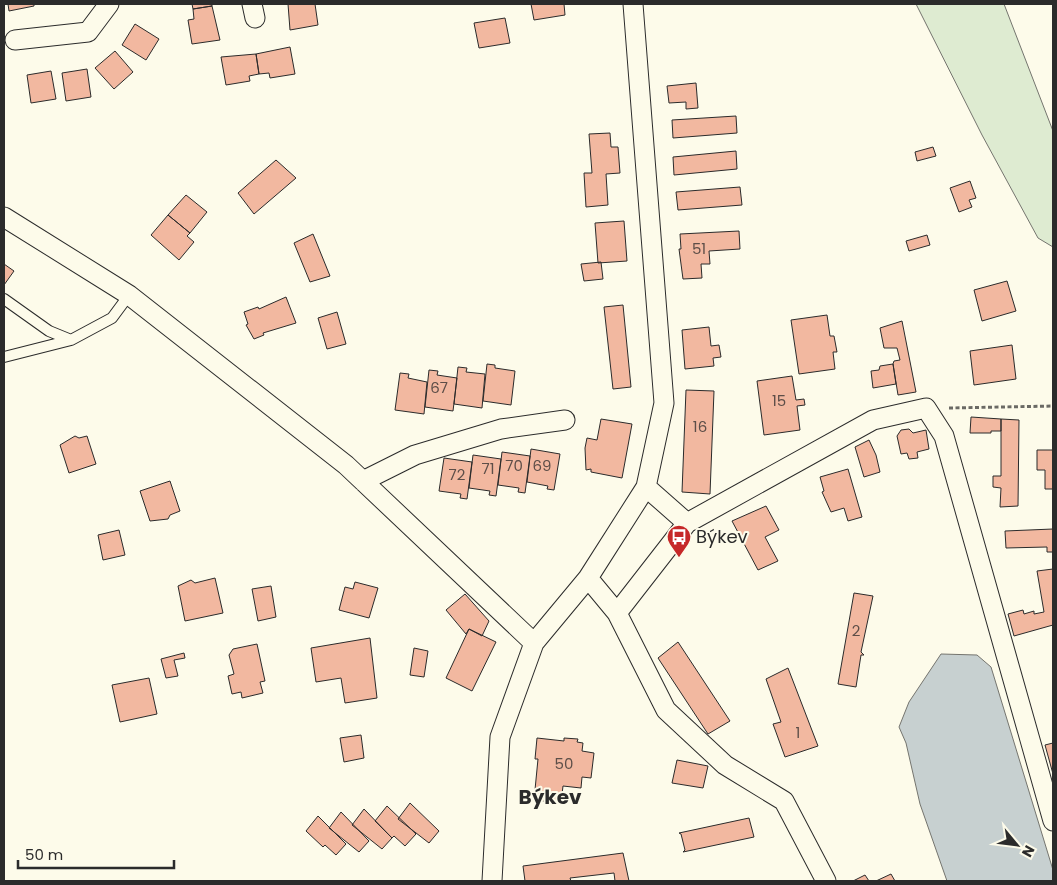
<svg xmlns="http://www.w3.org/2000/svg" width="1057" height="885" font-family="Poppins,sans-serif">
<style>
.green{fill:#deebd1;stroke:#74746e}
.water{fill:#c7d0d0;stroke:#74746e}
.building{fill:#f2b8a0;stroke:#2b2b2b}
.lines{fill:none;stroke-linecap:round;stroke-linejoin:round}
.lane-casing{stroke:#2b2b2b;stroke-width:12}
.street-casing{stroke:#2b2b2b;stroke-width:21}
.path{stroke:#6a6964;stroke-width:3;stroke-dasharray:4 2.5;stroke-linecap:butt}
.lane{stroke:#fdfbea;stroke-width:10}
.street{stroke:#fdfbea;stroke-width:19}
.labels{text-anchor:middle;stroke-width:4;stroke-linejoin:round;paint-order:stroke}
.number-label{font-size:15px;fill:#5d4e48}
.poi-label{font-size:18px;fill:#2b2b2b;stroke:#fdfbea;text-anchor:start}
.quarter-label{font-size:20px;font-weight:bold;fill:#2b2b2b;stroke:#fdfbea}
</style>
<rect width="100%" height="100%" fill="#fdfbea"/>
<path class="green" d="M916,4H1004L1053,131V247L1038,238L982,135Z"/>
<path class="water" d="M941,654L977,655L991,667L1053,870V881H947L920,804L906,743L899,727L909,702Z"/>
<path class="building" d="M8,4H34V6L9,11Z
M192,4H212V6L193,9Z
M288,4H315L318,25L290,30Z
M531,4H564L565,15L534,20Z
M212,6L220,40L192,44L188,20L194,19L193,9Z
M505,18L510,43L479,48L474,23Z
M135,24L159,39L146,60L122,45Z
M290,47L295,74L270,78L269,73L259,74L256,54Z
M115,51L133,72L114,89L95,68Z
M256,54L259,74L249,76L250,81L226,85L221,57Z
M87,69L91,97L66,101L62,73Z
M51,71L56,99L31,103L27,75Z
M696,83L698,108L686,109V102L669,103L667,86Z
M736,116L737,133L673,138L672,120Z
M610,133L611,147H618L620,173L606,174L608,205L586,207L584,173H592L589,134Z
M933,147L936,156L917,161L915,152Z
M736,151L737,169L674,175L673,157Z
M276,160L296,178L254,214L238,193Z
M970,181L976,198L969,200L972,207L959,212L950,188Z
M740,187L742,205L678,210L676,192Z
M186,195L207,212L190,233L168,215Z
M168,215L190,233L187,236L194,242L179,260L151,235Z
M624,221L627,261L598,263L595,223Z
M739,231L740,249L709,251L710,264H701L702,278L683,279L679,249H681L680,234Z
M313,234L330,276L310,282L294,243Z
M927,235L930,245L909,251L906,241Z
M601,262L603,279L584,281L581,264Z
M4,264L14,271L4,285Z
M1007,281L1016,311L982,321L974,290Z
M286,297L296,323L263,333L264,335L254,339L246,325L248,324L244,312L258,307L259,309Z
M623,305L631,387L613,389L604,307Z
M337,312L346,344L327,349L318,318Z
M827,315L830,336H834L837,352H833L835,369L799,374L791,320Z
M902,321L916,392L898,395L893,364L894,361L900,360L897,348H884L880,328Z
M709,327L711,346L719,345L721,357L713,358L714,366L685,369L682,330Z
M1012,345L1016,379L974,385L970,351Z
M487,364L495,365V368L515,371L511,405L483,401Z
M893,364L896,384L873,388L871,371L879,370L880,366Z
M458,367L467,368L466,372L485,374L482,408L454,404Z
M429,370L438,371L437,375L457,378L453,411L425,407Z
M400,373L409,374L408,378L427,382L424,414L395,410Z
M792,376L796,400L804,399L805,405L797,406L800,430L764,435L757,381Z
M686,390L714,391L710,494L682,492Z
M971,417L1001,419V431H991V433H970Z
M601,419L632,424L622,478L591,472V469L586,470L585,448L587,438L597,440Z
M1001,419L1019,420L1018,506L1000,507L1001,488L993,487V476H1001Z
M909,429L913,433L926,430L929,449L917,452L918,458L909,459L907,453L901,454L897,436L901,430Z
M75,436L79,438L87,436L96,464L69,473L60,445Z
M869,440L876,455L880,472L864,477L855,447Z
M531,449L560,454L554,490L547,489L548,486L527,482Z
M1037,450H1053V489H1045V470H1037Z
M502,452L530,456L525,493L518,492L519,488L498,485Z
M473,455L501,459L496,496L489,495L490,491L469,488Z
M444,458L472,462L467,499L460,498L461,494L439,491Z
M848,469L862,517L848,521L844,508L831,512L822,492L824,491L820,477Z
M170,481L180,511L170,515L168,519L150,521L140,491Z
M766,506L779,530L765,537L778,561L758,570L732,521Z
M1053,529V552H1047V547L1006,548L1005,531Z
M119,530L125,555L103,560L98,535Z
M1053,569V625L1014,636L1008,614L1023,610L1024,614L1034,611V614L1044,612L1037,571Z
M215,578L223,613L185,621L178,586L191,580L195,583Z
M355,582L378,588L369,618L339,610L345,587L353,589Z
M271,586L276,617L258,621L252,589Z
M854,593L873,596L861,652L864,655H861L856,687L838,684Z
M465,594L489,621L482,636L469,629L466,634L446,610Z
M469,629L496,642L472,691L446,678Z
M370,638L377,698L345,703L341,678L316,682L311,648Z
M678,642L730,721L708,734L658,658Z
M257,644L265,681L260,682L263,693L242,698L241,692L232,694L228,676L234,674L229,655L233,649Z
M414,648L428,651L424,677L410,675Z
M184,653L185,658L174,660L178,676L166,678L161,659Z
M788,668L818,746L785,757L773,724L781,722L766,679Z
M149,678L157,714L120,722L112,685Z
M361,735L364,758L344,762L340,738Z
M537,738L564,741V738L578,739L577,742L583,743L582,751L594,753L591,778L582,777L581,788L563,786L561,803L534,800L538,759H535Z
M1053,743V774L1045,745Z
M677,760L708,766L703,788L672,783Z
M410,803L439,831L429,843L398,819Z
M387,806L416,834L405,846L394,836L392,838L375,821Z
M364,809L392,838L382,849L352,825Z
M341,812L369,841L359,852L329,828Z
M318,816L346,844L336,855L325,845L323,847L306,831Z
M749,818L754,837L683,852L685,850L681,834L679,833Z
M623,853L629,881H615L614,873L570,878L571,881H525L523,866Z
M891,874L895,881H876Z
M865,875L869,881H853Z"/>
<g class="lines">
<defs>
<path id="lane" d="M4,299L49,331L71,340
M4,357L71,340L112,318L129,295"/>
<path id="street" d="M252,4L255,18
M15,40L88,32L109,4
M4,217L129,295L346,465L534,643
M363,481L415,455L501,429L565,420
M646,487L687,523
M588,578L617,613L666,710L725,765L784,801L826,881
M617,613L687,523L873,420L926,408L944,436L1053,821
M492,881L500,737L534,643L588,578L646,487L664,403L633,4"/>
</defs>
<use href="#lane" class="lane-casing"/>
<use href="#street" class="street-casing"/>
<path class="path" d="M949,408L1053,406"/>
<use href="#lane" class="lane"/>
<use href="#street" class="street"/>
</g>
<defs>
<symbol id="bus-pin" viewBox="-11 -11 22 30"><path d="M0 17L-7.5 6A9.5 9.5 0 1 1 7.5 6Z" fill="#c62828" stroke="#fdfbea"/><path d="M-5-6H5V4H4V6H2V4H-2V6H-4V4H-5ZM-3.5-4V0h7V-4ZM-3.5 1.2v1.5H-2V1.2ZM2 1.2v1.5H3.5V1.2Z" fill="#fff"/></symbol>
</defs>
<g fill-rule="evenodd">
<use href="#bus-pin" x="665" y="523" width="28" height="38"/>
</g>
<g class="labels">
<g class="number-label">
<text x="699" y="254">51</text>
<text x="439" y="393">67</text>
<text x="779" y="406">15</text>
<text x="700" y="432">16</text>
<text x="514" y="471">70</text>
<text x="542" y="471">69</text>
<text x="488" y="474">71</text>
<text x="457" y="480">72</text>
<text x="856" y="636">2</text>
<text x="798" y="738">1</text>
<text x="564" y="769">50</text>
</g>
<g class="poi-label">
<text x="696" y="543">Býkev</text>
</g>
<g class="quarter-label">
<text x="550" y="804">Býkev</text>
</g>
</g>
<rect width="1057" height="885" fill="none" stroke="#2b2b2b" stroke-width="10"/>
<g transform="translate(1017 845) rotate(119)" stroke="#fdfbea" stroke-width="4" paint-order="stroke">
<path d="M0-4L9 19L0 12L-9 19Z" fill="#2b2b2b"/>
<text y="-8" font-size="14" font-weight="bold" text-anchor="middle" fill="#2b2b2b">N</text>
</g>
<path d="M18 860v8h156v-8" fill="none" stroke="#2b2b2b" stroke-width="2.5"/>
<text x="25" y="860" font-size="15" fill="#2b2b2b" stroke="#fdfbea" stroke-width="4" paint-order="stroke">50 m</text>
</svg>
